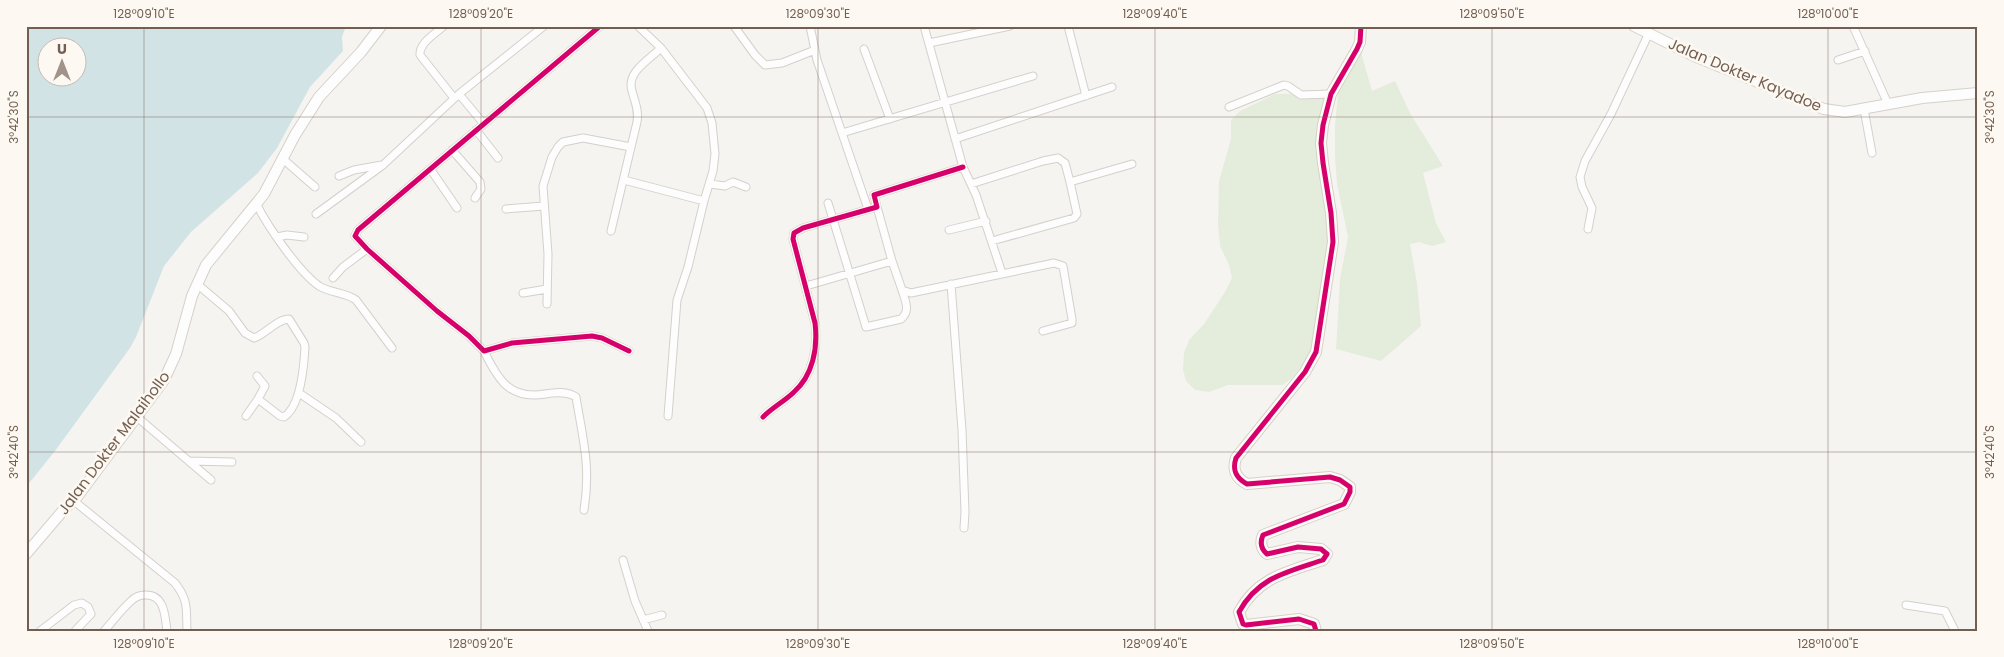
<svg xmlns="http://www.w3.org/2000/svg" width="2004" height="657" font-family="Poppins,sans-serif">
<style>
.green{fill:#e4eddc}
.water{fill:#d2e3e6;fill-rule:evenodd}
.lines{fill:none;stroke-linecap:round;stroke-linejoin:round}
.street-casing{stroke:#d4d0cb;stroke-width:9}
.secondary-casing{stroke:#d5d0ca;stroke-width:12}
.street{stroke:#fefdfd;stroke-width:7}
.secondary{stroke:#fefdfd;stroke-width:10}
.cycleway-casing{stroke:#fdf9f2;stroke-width:8}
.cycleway{stroke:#d6006c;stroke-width:5}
.ticks{fill:none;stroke:#735f51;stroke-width:1;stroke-opacity:0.45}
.labels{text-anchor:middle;stroke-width:5;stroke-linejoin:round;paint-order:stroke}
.street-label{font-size:15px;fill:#735f51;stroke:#fdf9f2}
.neatline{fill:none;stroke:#735f51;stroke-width:2}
.ticks-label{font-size:12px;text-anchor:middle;fill:#735f51}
</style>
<rect width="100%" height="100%" fill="#f6f4f0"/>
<path class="green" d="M1360,49L1372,91L1395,81L1410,113L1443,166L1423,173L1436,223L1446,242L1432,246L1419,242L1410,244L1417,283L1421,326L1381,361L1336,349L1340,279L1348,237L1337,184L1335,157V125L1339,84Z
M1326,93L1324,108L1316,136L1318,163L1329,210V244L1309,357L1292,378L1283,385H1228L1209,392L1195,390L1186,381L1183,370L1184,353L1189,340L1204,324L1225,292L1232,278L1229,265L1220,246L1218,224L1219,181L1231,139V120L1240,111L1275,94Z"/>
<path class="water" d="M26,26H346L342,37L343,51L310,87L277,148L258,173L191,232L164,266L136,337L130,348L55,451L26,487ZM48,48H78V78H48Z"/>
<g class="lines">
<defs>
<path id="street" d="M444,26C435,34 419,43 420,55L454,98
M600,26L358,230L355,236L367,249L437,311L469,336L484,351L512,343L592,336L602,338L629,351
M638,26L661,48L707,108L712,123L715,154L713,171L704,201L688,267L677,300L668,416
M734,26L755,55L765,65L782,63L815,50
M810,26L817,60L868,209
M924,26L963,167L976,195L1002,273
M1068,26L1086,96
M1853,26L1888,104
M929,43L1010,26
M864,49L890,119
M1838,60L1865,51
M1229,107L1284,85L1288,86L1301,95L1331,94
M1864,109L1872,153
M483,123L459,94L544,26
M476,130L498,158
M842,133L1033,76
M955,139L1112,87
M452,150L480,182L481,189L475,198
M283,159L315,187
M431,170L457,208
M339,176L354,170L382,165
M624,180L704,201
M710,184L725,186L733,182L746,187
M971,184L1043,161L1058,158L1065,163L1070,182
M828,203L866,327L901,319C911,311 905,300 902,290
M257,205C268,227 299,272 319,286C330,293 345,292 356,300L392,348
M506,209L544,206
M316,214L383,165L459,94
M1588,229L1592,208L1582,187L1580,177L1585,161L1611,114L1649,33
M949,230L986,221
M611,231L637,122C639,111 635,102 632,91C626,72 649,60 661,48
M277,237L287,235L304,237
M992,241L1074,218L1077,214L1070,182L1132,164
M892,261L902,290L911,293L1054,263L1063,266L1072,319V323L1043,331
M333,278L343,267L367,249
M197,284L229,311L245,333L254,338C266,334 277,319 289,319L304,343L305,347C304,366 301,406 284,417L280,416L258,399L265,386L257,376
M951,284L962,430L965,512L964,528
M806,286L892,261L877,207
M523,293L547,289
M547,304L548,254L543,186L552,157L558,147L563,142L583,138L631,147
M484,351C498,380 510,400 545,394C556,392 567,391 576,397C583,440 591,466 584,510
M299,393L336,418L361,442
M246,416L258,399
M137,417L211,480
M763,417C773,407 785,401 794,392C813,375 818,348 815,323L793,239L794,233L803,228L877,207L874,195L963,167
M189,461L232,462
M74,501L175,583C189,601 186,609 187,631
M623,560L635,601L648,631
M1906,605L1945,611L1955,631
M643,620L662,615
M40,631L74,605L82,603L88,607L91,614L75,631
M104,631C113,621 121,610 131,601C135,597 139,595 145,595C165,594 165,617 167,631"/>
<path id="secondary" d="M1634,26L1694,56L1824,109L1845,112L1922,98L1978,93
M26,554L66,507L74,501L164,380L176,354L192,296L206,265L264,194L295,135L319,97L361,52L381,26
M1316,631L1314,624L1299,619L1246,625L1243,624L1239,612C1258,577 1287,572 1323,560L1327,554L1321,549L1298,547L1267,554C1261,549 1260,542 1263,535L1344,504L1350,492V487L1340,480L1330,477L1247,484C1236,478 1232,470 1236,458L1305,372L1316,352L1333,242L1331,213L1323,163L1321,143L1323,125L1331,94L1357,49L1360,42L1361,26"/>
</defs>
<use href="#street" class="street-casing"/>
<use href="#secondary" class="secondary-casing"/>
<use href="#street" class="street"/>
<use href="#secondary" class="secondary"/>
<defs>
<path id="cycleway" d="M600,26L358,230L355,236L367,249L437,311L469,336L484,351L512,343L592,336L602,338L629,351
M763,417C773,407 785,401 794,392C813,375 818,348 815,323L793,239L794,233L803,228L877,207L874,195L963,167
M1316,631L1314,624L1299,619L1246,625L1243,624L1239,612C1258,577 1287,572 1323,560L1327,554L1321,549L1298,547L1267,554C1261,549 1260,542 1263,535L1344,504L1350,492V487L1340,480L1330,477L1247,484C1236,478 1232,470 1236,458L1305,372L1316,352L1333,242L1331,213L1323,163L1321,143L1323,125L1331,94L1357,49L1360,42L1361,26"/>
</defs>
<use href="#cycleway" class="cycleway-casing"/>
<use href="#cycleway" class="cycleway"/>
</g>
<path class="ticks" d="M144,26V631M481,26V631M818,26V631M1155,26V631M1492,26V631M1828,26V631M26,117H1978M26,452H1978"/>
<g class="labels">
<g class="street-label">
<text transform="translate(1745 75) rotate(23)" y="5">Jalan Dokter Kayadoe</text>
<text transform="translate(114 443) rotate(-53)" y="5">Jalan Dokter Malaihollo</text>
</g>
</g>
<rect width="2004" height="657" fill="none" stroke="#fdf9f2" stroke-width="55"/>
<g transform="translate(62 62)"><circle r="24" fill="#fdf9f2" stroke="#c6bbb2"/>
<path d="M0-4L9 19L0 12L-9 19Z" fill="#a19389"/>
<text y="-8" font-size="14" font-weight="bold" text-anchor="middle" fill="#735f51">U</text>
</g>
<rect x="28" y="28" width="1948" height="602" class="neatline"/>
<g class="ticks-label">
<text x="144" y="18">128°09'10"E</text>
<text x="481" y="18">128°09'20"E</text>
<text x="818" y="18">128°09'30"E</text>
<text x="1155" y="18">128°09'40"E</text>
<text x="1492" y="18">128°09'50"E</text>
<text x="1828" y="18">128°10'00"E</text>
<text transform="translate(14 117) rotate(-90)" y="4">3°42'30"S</text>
<text transform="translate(1990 117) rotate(-90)" y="4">3°42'30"S</text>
<text transform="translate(14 452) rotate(-90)" y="4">3°42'40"S</text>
<text transform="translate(1990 452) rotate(-90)" y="4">3°42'40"S</text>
<text x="144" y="648">128°09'10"E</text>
<text x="481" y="648">128°09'20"E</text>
<text x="818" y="648">128°09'30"E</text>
<text x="1155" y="648">128°09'40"E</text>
<text x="1492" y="648">128°09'50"E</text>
<text x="1828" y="648">128°10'00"E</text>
</g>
</svg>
